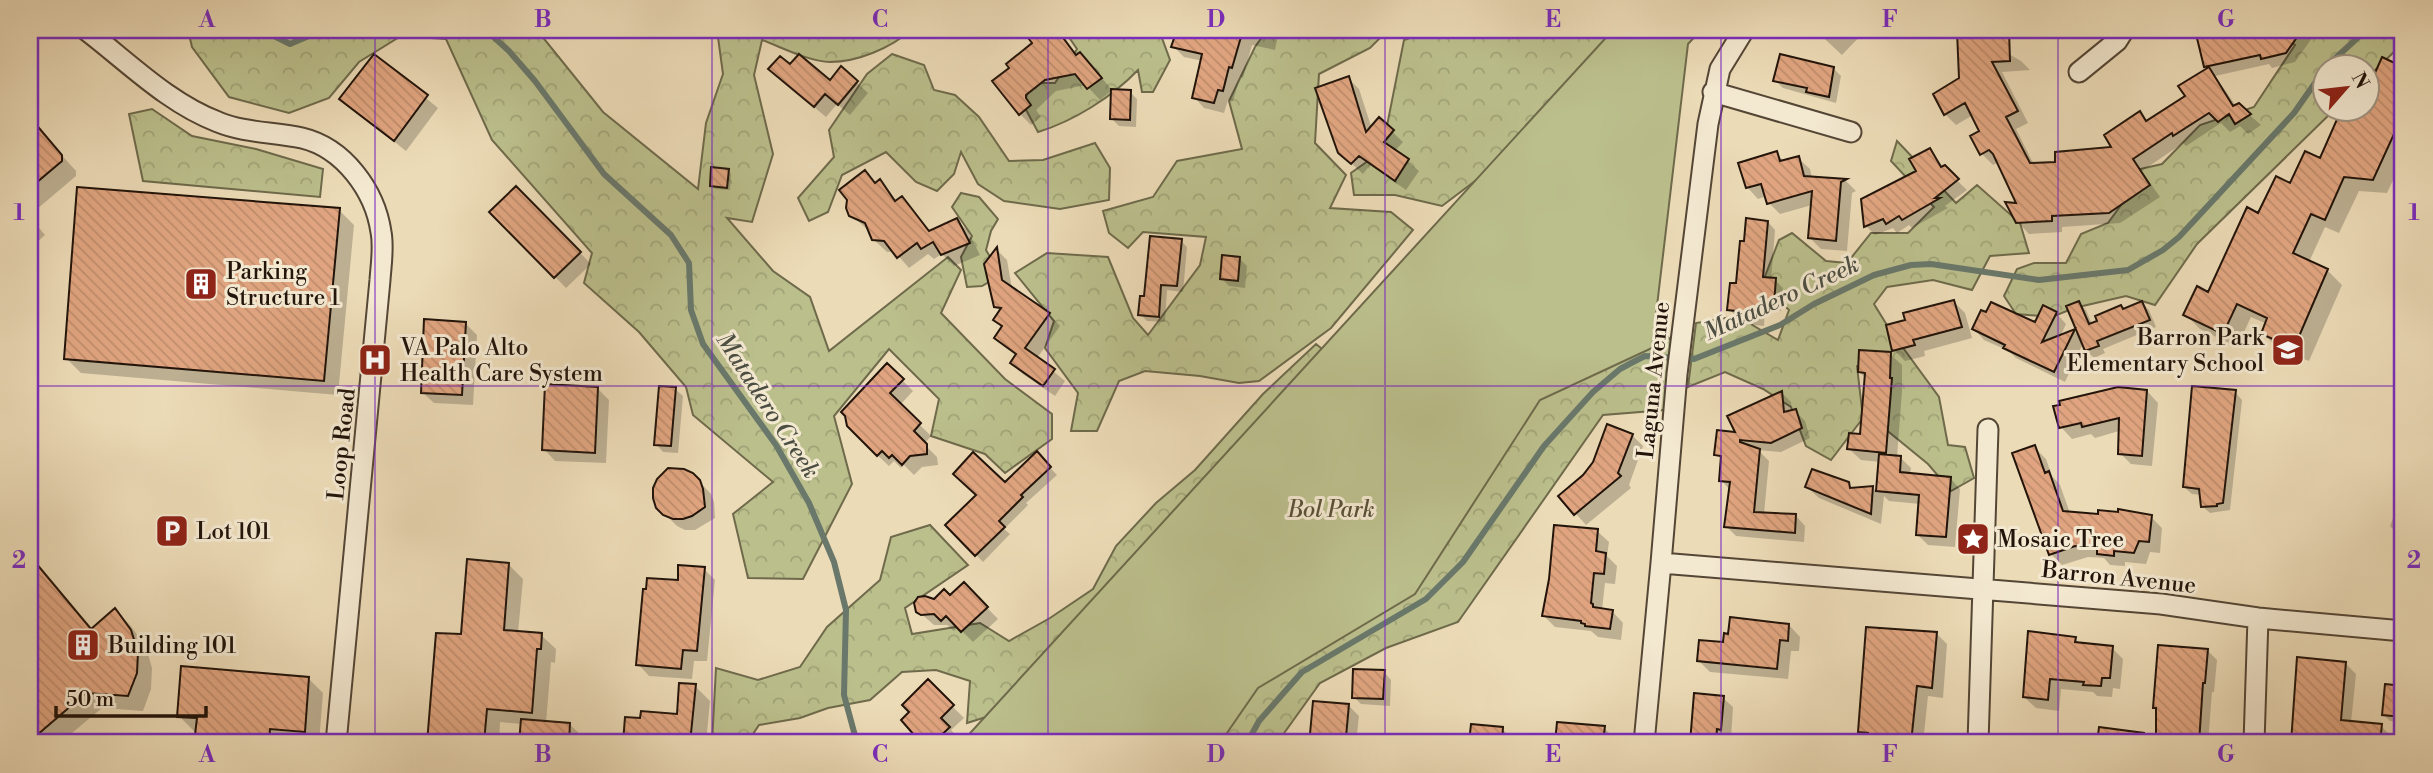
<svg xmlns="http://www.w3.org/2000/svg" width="2433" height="773" font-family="'Libre Bodoni',serif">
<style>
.forest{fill:url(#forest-crowns);stroke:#6e6a4b;stroke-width:2}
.park{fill:#bbbf8c;stroke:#6e6a4b;stroke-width:2}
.shadow{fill:#0003}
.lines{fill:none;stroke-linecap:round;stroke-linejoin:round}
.stream{stroke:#69786b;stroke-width:6}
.building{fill:url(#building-back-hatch);stroke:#22140a;stroke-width:2}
.minor-casing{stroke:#544635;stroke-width:23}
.minor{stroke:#f3e8d0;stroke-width:19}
.grid{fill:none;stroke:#7b2cbf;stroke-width:2;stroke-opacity:0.55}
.labels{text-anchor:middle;stroke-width:6;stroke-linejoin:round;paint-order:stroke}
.poi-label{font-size:23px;fill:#22140a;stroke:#f3e8d0;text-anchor:start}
.street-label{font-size:23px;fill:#22140a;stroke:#f3e8d0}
.park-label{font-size:23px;font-style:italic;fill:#585038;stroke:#f3e8d0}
.water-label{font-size:24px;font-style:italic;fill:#4c4e43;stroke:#f3e8d0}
.neatline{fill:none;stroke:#7b2cbf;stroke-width:2.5}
.grid-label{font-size:23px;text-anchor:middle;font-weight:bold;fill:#7b2cbf}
</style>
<defs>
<pattern id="forest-crowns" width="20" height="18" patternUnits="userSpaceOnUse" patternTransform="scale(1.75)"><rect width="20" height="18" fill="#bbbf8c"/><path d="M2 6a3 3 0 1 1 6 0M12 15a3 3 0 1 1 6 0" fill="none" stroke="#a0a377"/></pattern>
<pattern id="building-back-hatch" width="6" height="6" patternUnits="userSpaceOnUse" patternTransform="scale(1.75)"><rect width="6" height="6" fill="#e0a580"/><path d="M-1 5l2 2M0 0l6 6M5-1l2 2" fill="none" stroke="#c08d6d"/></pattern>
</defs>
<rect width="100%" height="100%" fill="#ecdbb7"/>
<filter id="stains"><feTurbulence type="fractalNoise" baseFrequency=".00286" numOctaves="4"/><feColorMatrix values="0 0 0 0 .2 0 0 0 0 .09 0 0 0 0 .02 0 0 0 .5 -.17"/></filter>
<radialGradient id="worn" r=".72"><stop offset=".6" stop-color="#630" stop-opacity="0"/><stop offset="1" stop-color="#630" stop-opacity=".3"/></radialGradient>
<path class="forest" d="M188,30H537L603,112L698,189L706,123L723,74L717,30H848L850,34L864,30H911C891,48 857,62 830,62C810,62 781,47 762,40L754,75L773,154L752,222L727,218L773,271L810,297L829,351L948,257L961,270L941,313L1005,379L1052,414V439L1005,473L985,454L931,436L939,399L889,349L834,416L852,484L803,579L748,578L733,514L773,482L693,415L686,387L639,332L584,283L592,253L492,140L446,39L401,36L359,62L329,98L289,113L229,97L192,47Z
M1064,30H1159L1170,60L1153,92H1142L1138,70C1112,97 1074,121 1038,132L1024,106L1030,83H1055L1077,49Z
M1267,30H1388L1370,48L1319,74L1315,143L1346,175L1330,208L1391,212L1413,230L1331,328L1259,381L1239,383L1200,376L1145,371L1119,381L1097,431H1071L1078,393L1045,348L1054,321L1015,273L1047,253L1108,257L1133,318L1148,335L1200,265L1206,237L1143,232L1128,248L1109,233L1103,211L1153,197L1177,161L1242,149L1229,101L1255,47Z
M1433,30H1630L1512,153L1442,206L1395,195H1354L1351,173L1382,151L1404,40Z
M2275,30H2403V50L2398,48L2367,78L2366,66H2324V108L2335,109L2197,244L2155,305L2126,296L2074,308L2052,317L2016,314L2004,296L2017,269L2034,263H2066L2081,234L2108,223L2129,194L2140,169L2162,164L2200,125L2254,107L2295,45Z
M892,54L924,65L934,90L955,95L979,117L1009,161L1043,160L1095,143L1110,168L1109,200L1060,209L1004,201L978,184L961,152L954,174L937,191L916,182L886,152L842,175L828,212L809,221L798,198L834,157L829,130L867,74Z
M152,109L192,136L256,149L323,169L320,197L143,181L129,114Z
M1897,141L1956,203L1977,185L2020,223L2029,253L1990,256L1972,290L1933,280L1887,287L1874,304L1890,330L1939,397L1948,445L1965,447L1974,478L1951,491L1928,464L1884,428L1878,363L1857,366L1863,418L1831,460L1806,446L1791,407L1763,389L1725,372L1688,387L1696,323L1737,316L1778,340L1789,310L1762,284L1779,240L1792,233L1826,261L1847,263L1871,233H1908L1934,207L1891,161Z
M961,193L979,197L998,219L991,231L986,250L993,262L994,279L982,286L967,287L961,257L972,236L952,207Z
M1649,312L1675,346L1665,410L1603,415L1458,622L1386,648L1320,683L1277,743H1187L1470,430Z
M1316,344L1327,353L999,713L967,723L970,681L936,670L902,672L870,700L828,708L800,718L759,725L747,743H712L716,668L758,680L800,667L827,627L880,580L891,537L930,525L968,565L905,608L912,634L980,623L1009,641L1050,618L1093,589L1116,546L1156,503L1195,470L1263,394Z"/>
<path class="park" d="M1613,30H1701L1688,44L1652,348L1540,400L1415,594L1258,688L1220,743H961Z"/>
<path class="shadow" d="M1024,30H1046L1052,37L1057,33L1077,56L1091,65L1112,90L1100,100L1086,85L1056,91L1036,110L1041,117L1031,125L1020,114L1012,68L1034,44Z
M1179,30H1279L1275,50L1252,45L1243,78L1240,77L1233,101L1228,100L1224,113L1204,108L1194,97L1203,61L1184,57L1173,46Z
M1412,30H1438V35L1416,34Z
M1815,30H1866L1842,55Z
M2019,30H2043L2041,36Z
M2197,30H2304L2312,38L2295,62L2272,68L2269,64L2215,76L2236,106L2238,105L2261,125L2248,134L2240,126L2230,132L2221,123L2186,146L2183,143L2142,171L2160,197L2120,223L2062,227V232L2029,234L2018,222L2019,205L1997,163L1993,165L1982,154V132L1973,115L1956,125L1945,114L1961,79L1971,32L2021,61L2030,70L2002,72L2028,123L2016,129L2034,165L2057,163L2114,148L2140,113L2148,122L2187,96L2208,69L2205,67Z
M374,56L438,108L406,151L341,99Z
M2383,60L2403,69V159L2387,193L2359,191L2339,233L2325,227L2309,262L2327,270L2342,285L2309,361L2277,348L2263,333L2267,324L2251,317L2237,347L2200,329L2186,315L2209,294L2259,215L2321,160L2366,108V95Z
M791,67L830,82L842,69L868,93L850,115L837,104L826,117L782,80Z
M1833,68L1841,76L1836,103L1783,88L1775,80Z
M1348,78L1359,89L1372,129L1380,120L1403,142L1395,151L1419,171L1406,190L1370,165L1363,174L1351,163Z
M1130,92L1137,99L1136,127L1119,126L1112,119Z
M39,130L76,171V176L30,215V138Z
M1930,150L1944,168L1967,190L1945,206L1948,208L1912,228L1909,225L1897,233L1893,228L1875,235L1866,226L1863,200L1918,172Z
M1776,153L1785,162L1798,158L1810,169L1812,178L1846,181L1856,191L1852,193L1847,251L1821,249L1810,238L1812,205L1780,214L1769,203L1767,196L1758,199L1747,187Z
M728,171L731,174L730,190L715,189L711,185Z
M865,172L877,184L880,182L897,202L902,199L930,232L956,220L968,231L980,255L954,266L942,254L934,259L928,254L909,268L895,252H887L870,236L869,231L848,212Z
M516,188L591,264L566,288L492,212Z
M339,210L354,225L338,395L81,373L66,358Z
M30,217L45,235L30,248Z
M1768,222L1775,230L1771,280H1775L1783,288L1781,311L1765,309L1764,326L1744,324L1729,309Z
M1181,241L1187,247L1183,292L1167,290L1165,322L1147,321L1140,314L1146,298Z
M997,250L1007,260L1012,289L1049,314L1060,326L1037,358L1065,381L1055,396L1023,374L1012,363L1017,356L996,337L1003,327L995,319L1001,311L996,307Z
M1240,259L1247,266L1245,288L1229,286L1222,279Z
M1954,302L1965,313L1972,338L1924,351L1925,356L1905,361L1894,350Z
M2079,303L2086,310L2092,324L2142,303L2149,310L2156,327L2103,349L2105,353L2094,358L2086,350L2083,343L2065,382L2016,358L2009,351L1984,340L1974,329L2035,325L2056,313L2066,324L2060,337L2074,331L2081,338Z
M465,323L477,335L473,405L434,403L422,392Z
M1890,354L1902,365V391L1897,457L1901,458L1911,468L1910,474L1950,478L1960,489L1955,547L1928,545L1917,534L1920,504L1889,501L1884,496L1881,524L1819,498L1807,487L1848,484L1853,489L1873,488L1878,493L1881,462L1861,460L1849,449L1862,436L1866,378L1859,372Z
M887,365L913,391L900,405L931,436L924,444L937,457L938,465L922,467L914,475L904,465L901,468L894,461L889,466L876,454Z
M597,388L609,400L606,463L555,461L544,449Z
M675,389L683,396L678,453L663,452L656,444Z
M2147,391L2158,403L2152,466L2131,464L2120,453L2119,431L2095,438L2091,434L2072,439L2061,427Z
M2235,392L2242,400L2230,510L2210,513L2202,506L2201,495L2192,494L2184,487Z
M1782,393L1791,402L1792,412L1795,411L1805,421L1810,438L1781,452L1758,450L1769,461L1764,514L1796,516L1805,526L1804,542L1736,536L1726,526L1730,490L1721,480L1722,460L1716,454Z
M1632,435L1643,446L1629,485L1631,488L1586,525L1560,496Z
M2034,447L2046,459L2052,476L2060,485L2070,513L2151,517L2162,528L2160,553L2150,552L2146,564L2125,562V566L2110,565L2104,558L2088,557L2062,565L2051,554Z
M1037,454L1057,475L1026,503L1028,505L1004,529L1010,534L983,562L948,525L1005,484Z
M2403,458V540L2390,526L2402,495L2398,459Z
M692,474L711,494L714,502L715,518L695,530H685L677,526L658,507Z
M1597,531L1609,542L1607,556L1617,566L1615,584L1605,583L1602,610L1612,611L1623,623L1621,640L1598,637L1591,631L1555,627L1544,616L1551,580Z
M30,556L92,630L115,610L130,625L146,647L152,668L151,689L143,711L102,708L60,743H30Z
M509,565L523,579L518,633L541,635L556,649L555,663L551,662L546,723L570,725L578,732V743H520L522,724L500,722L499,743H429L438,634L462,636Z
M704,569L715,580L707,661H694L692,679L649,676L638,664L679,582Z
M964,584L998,619L973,642L958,627L954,631L947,625H934L918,611L934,601L950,597Z
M1789,625L1800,637L1799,651H1791L1788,679L1710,672L1699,661L1725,644Z
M1867,629L1936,633L1947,644L1943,698L1928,696L1923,743H1858Z
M2075,638L2081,645L2112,648L2123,659L2120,689L2113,688L2112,697L2097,696L2093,692L2061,689L2059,711L2036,708L2024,697Z
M2207,650L2217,660L2214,692H2212L2208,743H2157V710L2155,707Z
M2298,659L2346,664L2356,674L2351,723L2381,726L2391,736V743H2293Z
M1384,672L1391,680L1390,706L1361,704L1354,697Z
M308,678L323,693L319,743H196L197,731H194L179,716Z
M928,682L964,718L951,730L960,739L955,743H923L904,720L912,713Z
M2396,682L2403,683V722L2390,721L2383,714Z
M695,686L710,701L706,743H625L627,719L679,716Z
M1696,695L1723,698L1733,707L1731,739L1726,738L1725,743H1692Z
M1349,706L1359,716L1356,743H1322L1312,733Z
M1559,724L1604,728L1615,739V743H1557Z
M1502,729L1514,740L1535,743H1446L1447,734L1472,736Z
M2035,734L2054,735L2061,743H2022V738L2035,739Z"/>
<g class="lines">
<path class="stream" d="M262,30L290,44L323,30
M486,30L509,51L535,81L604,174L671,235L689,263L691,310L703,344L776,445L809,503L834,562L846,610L844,695L857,743
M2327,66L2366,30
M1247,743L1259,721L1302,672L1426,599L1463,562L1544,446L1593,392L1620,369L1635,361L1645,356L1694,359L1780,325L1814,304L1874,275L1911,265L1931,264L2039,280L2128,270L2163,250L2179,237L2294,113L2324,70"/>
</g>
<path class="building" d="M1022,30H1046L1051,36L1058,31L1076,55L1080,52L1102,78L1087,89L1075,74L1045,80L1026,95V98L1031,105L1019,115L992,81L1009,68L1006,64L1032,43Z
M1177,30H1243L1232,68L1229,67L1223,91L1218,90L1214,103L1192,98L1202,54L1171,47Z
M1968,30H2009L2010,61L1992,62L2018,111L2006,117L2030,163L2055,162V152L2111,147L2104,135L2140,111L2146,121L2185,96L2178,86L2209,67L2233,106L2239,103L2251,114L2235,124L2229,114L2218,122L2209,113L2173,136L2172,133L2133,159L2150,185L2109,213L2052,216V221L2016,223L2005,202L2016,203L1993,154L1989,150L1980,155L1970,136L1979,131L1965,103L1944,115L1933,94L1959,78L1957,31Z
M2195,30H2302L2286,53L2261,59L2260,55L2204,67Z
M374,54L428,95L394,141L339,99Z
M799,54L830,80L841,66L858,81L838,105L825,94L814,107L768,69L780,56L790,64Z
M1780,54L1834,67L1829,97L1806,92L1807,88L1773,81Z
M2382,57L2403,67V125L2399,123L2373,180L2344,177L2325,220L2311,214L2293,253L2328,269L2294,348L2261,334L2267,318L2237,304L2223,334L2183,315L2197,286L2208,292L2247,207L2258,213L2276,176L2290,183L2305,151L2320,158L2342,108H2367V91Z
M1349,76L1366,132L1379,117L1394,130L1384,142L1409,159L1395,181L1359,156L1351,164L1338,153L1315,88Z
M1111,89L1131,90L1130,120L1110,119Z
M39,128L62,155V161L30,188V136Z
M1930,148L1941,167L1945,165L1959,179L1935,198H1940L1902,220L1899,216L1886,224L1883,219L1864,227L1861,199L1916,171L1909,159Z
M1777,151L1780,161L1799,156L1804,176L1847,179L1841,182L1836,241L1808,238L1812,191L1767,204L1761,184L1746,188L1738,163Z
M711,167L729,169L727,188L710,186Z
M865,170L875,183L880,179L895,201L902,196L929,231L957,218L970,243L941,255L933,242L921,249L917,243L897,258L884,241L872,240L865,223L849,216L846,208L847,200L839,190Z
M516,186L581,252L554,278L489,212Z
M77,187L340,208L324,381L64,359Z
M1746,218L1768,221L1763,277L1776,278L1774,304L1759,303L1757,319L1735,317L1736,311L1727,310L1730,283H1736L1740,241H1744Z
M1150,236L1182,239L1177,286L1161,285L1159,317L1138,315L1140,296H1144Z
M997,247L1002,280L1050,313L1025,348L1055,369L1043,386L1010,363L1016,354L994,338L1002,326L993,320L1001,308L994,307L984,264Z
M1222,255L1240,257L1238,281L1220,279Z
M1954,300L1962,327L1913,340L1915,345L1892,351L1886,325L1905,320L1903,313Z
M2079,301L2089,324L2097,321L2095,316L2121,305L2123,309L2142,301L2150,320L2097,341L2099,346L2085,351L2066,306Z
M1991,302L2035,322L2043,305L2057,312L2042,342L2075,329L2054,372L2003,348L2005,345L1972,329L1981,310L1986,312Z
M424,319L466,322L462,395L421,393Z
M1859,350L1891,352L1890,378H1892L1886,453L1847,449L1849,433L1860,434L1865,373L1858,372Z
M887,363L904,379L890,393L921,423L914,431L927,444V454L910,456L902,465L892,455L889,458L882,451L877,456L847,426L845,416L841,412Z
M545,384L598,387L595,453L542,450Z
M659,386L676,387L671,446L654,445Z
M2192,386L2236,390L2223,503L2217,504V506L2201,507L2199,489L2183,487Z
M2118,387L2147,390L2142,456L2118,454L2119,418L2082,427L2081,423L2059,428L2053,406L2060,405L2059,401Z
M1782,391L1784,412L1796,409L1802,428L1771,443L1740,440V442L1760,449L1754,512L1796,514L1795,533L1724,527L1730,482L1719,481L1721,456L1714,455L1717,430L1735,432L1727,416Z
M1607,424L1633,434L1618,473L1621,476L1574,515L1558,496L1583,475L1593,462Z
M2035,445L2045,473L2049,471L2063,511L2098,514V510L2118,512V509L2152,515L2149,542L2139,541L2134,553L2114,551V556L2097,554V548L2075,546L2049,555L2012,453Z
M1037,451L1051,467L1021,495L1023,497L999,521L1005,527L975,556L945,525L976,495L953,474L973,452L1005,482Z
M1879,454L1901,456L1900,472L1951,477L1946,537L1916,535L1919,495L1876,491Z
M668,468L684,469L693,473L700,480L703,489L705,507L692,516L683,519H673L663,515L656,508L653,498V488L657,479Z
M1812,469L1849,482L1850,488L1873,486L1871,514L1805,487Z
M1554,525L1598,529L1596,551L1606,553L1604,574L1594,573L1591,603L1593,604V607L1613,610L1610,629L1585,626V624L1581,623V621L1542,616L1549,579Z
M30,556L91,629L115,608L131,630L138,652L137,673L128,696L86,693L30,741Z
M467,559L509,563L504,630L542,633L541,649H537L532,713L487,709L484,743H427L436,633L461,634Z
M678,565L705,567L697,651L683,650L681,669L636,665L643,589H646L647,578L678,580Z
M964,582L988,607L961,632L946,616L941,621L934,614L921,615L916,612L914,603L918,597L925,596L934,599L944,589L950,595Z
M1730,617L1789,624L1788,641L1780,640L1777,669L1697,661L1699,640L1723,642L1724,633L1728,634Z
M1866,627L1937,632L1932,688L1917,686L1911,743H1867L1868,733L1858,732Z
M2028,631L2076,637L2075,642L2113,646L2110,678H2102L2101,686L2083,685L2084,682L2050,679L2048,700L2023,697Z
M2158,645L2208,649L2205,683H2203L2199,743H2156V708H2153Z
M2297,657L2346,662L2341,720L2382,724L2380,743H2291Z
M181,666L309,677L305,732L270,729L269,743H194L197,718L177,717Z
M1353,669L1385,670L1383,699L1352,698Z
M928,679L954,705L941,718L950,727L933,743H921L901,720L909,712L902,705Z
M679,683L696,684L690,743H623L625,717L640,718L641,711L677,714Z
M2385,684L2403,686V717L2382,715Z
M1694,693L1724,696L1721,730L1717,729L1716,741L1710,740V743H1690Z
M1313,701L1349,704L1346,737L1310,734Z
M521,719L570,723L569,743H519Z
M1557,722L1605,726L1603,743H1555Z
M1471,724L1503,727L1502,743H1469Z
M2099,727L2144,733V743H2097Z"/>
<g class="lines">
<defs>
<path id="minor" d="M86,30C128,62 168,103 218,122C244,133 275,132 302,138C344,148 375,191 381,232C384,247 381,265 380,280L336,743
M2079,72L2117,41L2124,30
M1713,92L1851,132
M1661,563L2161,604L2258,618L2403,631
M1644,743L1661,563L1677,374L1708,124L1720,69L1744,30
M1978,743L1988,429
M2254,743L2258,618"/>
</defs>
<use href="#minor" class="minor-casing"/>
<use href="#minor" class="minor"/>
</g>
<path class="grid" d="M375,30V743M712,30V743M1048,30V743M1385,30V743M1721,30V743M2058,30V743M30,386H2403"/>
<defs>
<symbol id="building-square" viewBox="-11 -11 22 22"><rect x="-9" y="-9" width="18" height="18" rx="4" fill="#8f2418" stroke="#f3e8d0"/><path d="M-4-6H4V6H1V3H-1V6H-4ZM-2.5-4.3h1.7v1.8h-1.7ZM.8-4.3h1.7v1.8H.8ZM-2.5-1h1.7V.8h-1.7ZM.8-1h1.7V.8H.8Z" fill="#fff"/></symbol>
<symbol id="school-square" viewBox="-11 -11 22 22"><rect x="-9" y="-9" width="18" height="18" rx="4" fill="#8f2418" stroke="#f3e8d0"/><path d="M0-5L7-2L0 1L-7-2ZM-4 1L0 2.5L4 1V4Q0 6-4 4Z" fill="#fff"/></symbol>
<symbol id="hospital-square" viewBox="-11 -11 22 22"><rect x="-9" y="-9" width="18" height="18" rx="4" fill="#8f2418" stroke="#f3e8d0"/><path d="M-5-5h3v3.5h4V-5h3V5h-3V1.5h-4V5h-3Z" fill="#fff"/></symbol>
<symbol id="parking-square" viewBox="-11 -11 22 22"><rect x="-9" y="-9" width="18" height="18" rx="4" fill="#8f2418" stroke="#f3e8d0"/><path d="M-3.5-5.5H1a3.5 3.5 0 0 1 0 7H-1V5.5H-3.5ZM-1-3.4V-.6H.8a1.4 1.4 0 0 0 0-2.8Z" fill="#fff"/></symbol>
<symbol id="sight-square" viewBox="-11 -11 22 22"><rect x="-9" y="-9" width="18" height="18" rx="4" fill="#8f2418" stroke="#f3e8d0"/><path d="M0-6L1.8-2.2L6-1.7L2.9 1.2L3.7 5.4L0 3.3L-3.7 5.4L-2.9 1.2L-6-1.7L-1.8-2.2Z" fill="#fff"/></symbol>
</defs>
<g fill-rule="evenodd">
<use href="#building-square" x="182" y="265" width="38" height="38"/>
<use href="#school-square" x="2269" y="331" width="38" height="38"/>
<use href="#hospital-square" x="356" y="341" width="38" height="38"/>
<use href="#parking-square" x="153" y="512" width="38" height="38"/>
<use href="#sight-square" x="1954" y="520" width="38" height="38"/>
<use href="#building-square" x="64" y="626" width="38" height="38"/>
</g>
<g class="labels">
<g class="poi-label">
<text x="226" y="279">Parking<tspan x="226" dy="26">Structure 1</tspan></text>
<text x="2264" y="345" text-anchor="end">Barron Park<tspan x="2264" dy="26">Elementary School</tspan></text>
<text x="400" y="355">VA Palo Alto<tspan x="400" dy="26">Health Care System</tspan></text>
<text x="196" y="539">Lot 101</text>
<text x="1997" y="547">Mosaic Tree</text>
<text x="108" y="653">Building 101</text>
</g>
<g class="street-label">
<text transform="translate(1653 380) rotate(-84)" y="8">Laguna Avenue</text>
<text transform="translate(341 444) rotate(-84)" y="8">Loop Road</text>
<text transform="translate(2119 577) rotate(6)" y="8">Barron Avenue</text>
</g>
<g class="park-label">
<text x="1331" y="517">Bol Park</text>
</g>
<g class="water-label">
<text transform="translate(1781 298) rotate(-25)" y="8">Matadero Creek</text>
<text transform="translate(768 405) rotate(57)" y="8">Matadero Creek</text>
</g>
</g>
<rect width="2433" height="773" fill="none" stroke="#ecdbb7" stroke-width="77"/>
<g transform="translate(2346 88) rotate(62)"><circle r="33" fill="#f3e8d0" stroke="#9f9381" stroke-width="2"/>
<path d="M0-5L12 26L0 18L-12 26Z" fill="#8f2418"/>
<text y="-10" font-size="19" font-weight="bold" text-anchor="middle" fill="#22140a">N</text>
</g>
<path d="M56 706v10h150v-10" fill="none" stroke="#22140a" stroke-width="3.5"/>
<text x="66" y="706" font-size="21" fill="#22140a" stroke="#f3e8d0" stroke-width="5" paint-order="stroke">50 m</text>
<rect x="38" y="38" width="2356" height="696" class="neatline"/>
<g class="grid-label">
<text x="207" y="27">A</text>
<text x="543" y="27">B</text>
<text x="880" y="27">C</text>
<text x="1216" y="27">D</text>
<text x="1553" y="27">E</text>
<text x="1890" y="27">F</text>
<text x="2226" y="27">G</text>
<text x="19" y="220">1</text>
<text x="2414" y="220">1</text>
<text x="19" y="568">2</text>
<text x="2414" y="568">2</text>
<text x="207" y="762">A</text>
<text x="543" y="762">B</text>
<text x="880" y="762">C</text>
<text x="1216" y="762">D</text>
<text x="1553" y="762">E</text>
<text x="1890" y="762">F</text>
<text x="2226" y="762">G</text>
</g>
<rect width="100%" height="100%" filter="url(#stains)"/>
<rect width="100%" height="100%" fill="url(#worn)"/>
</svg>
